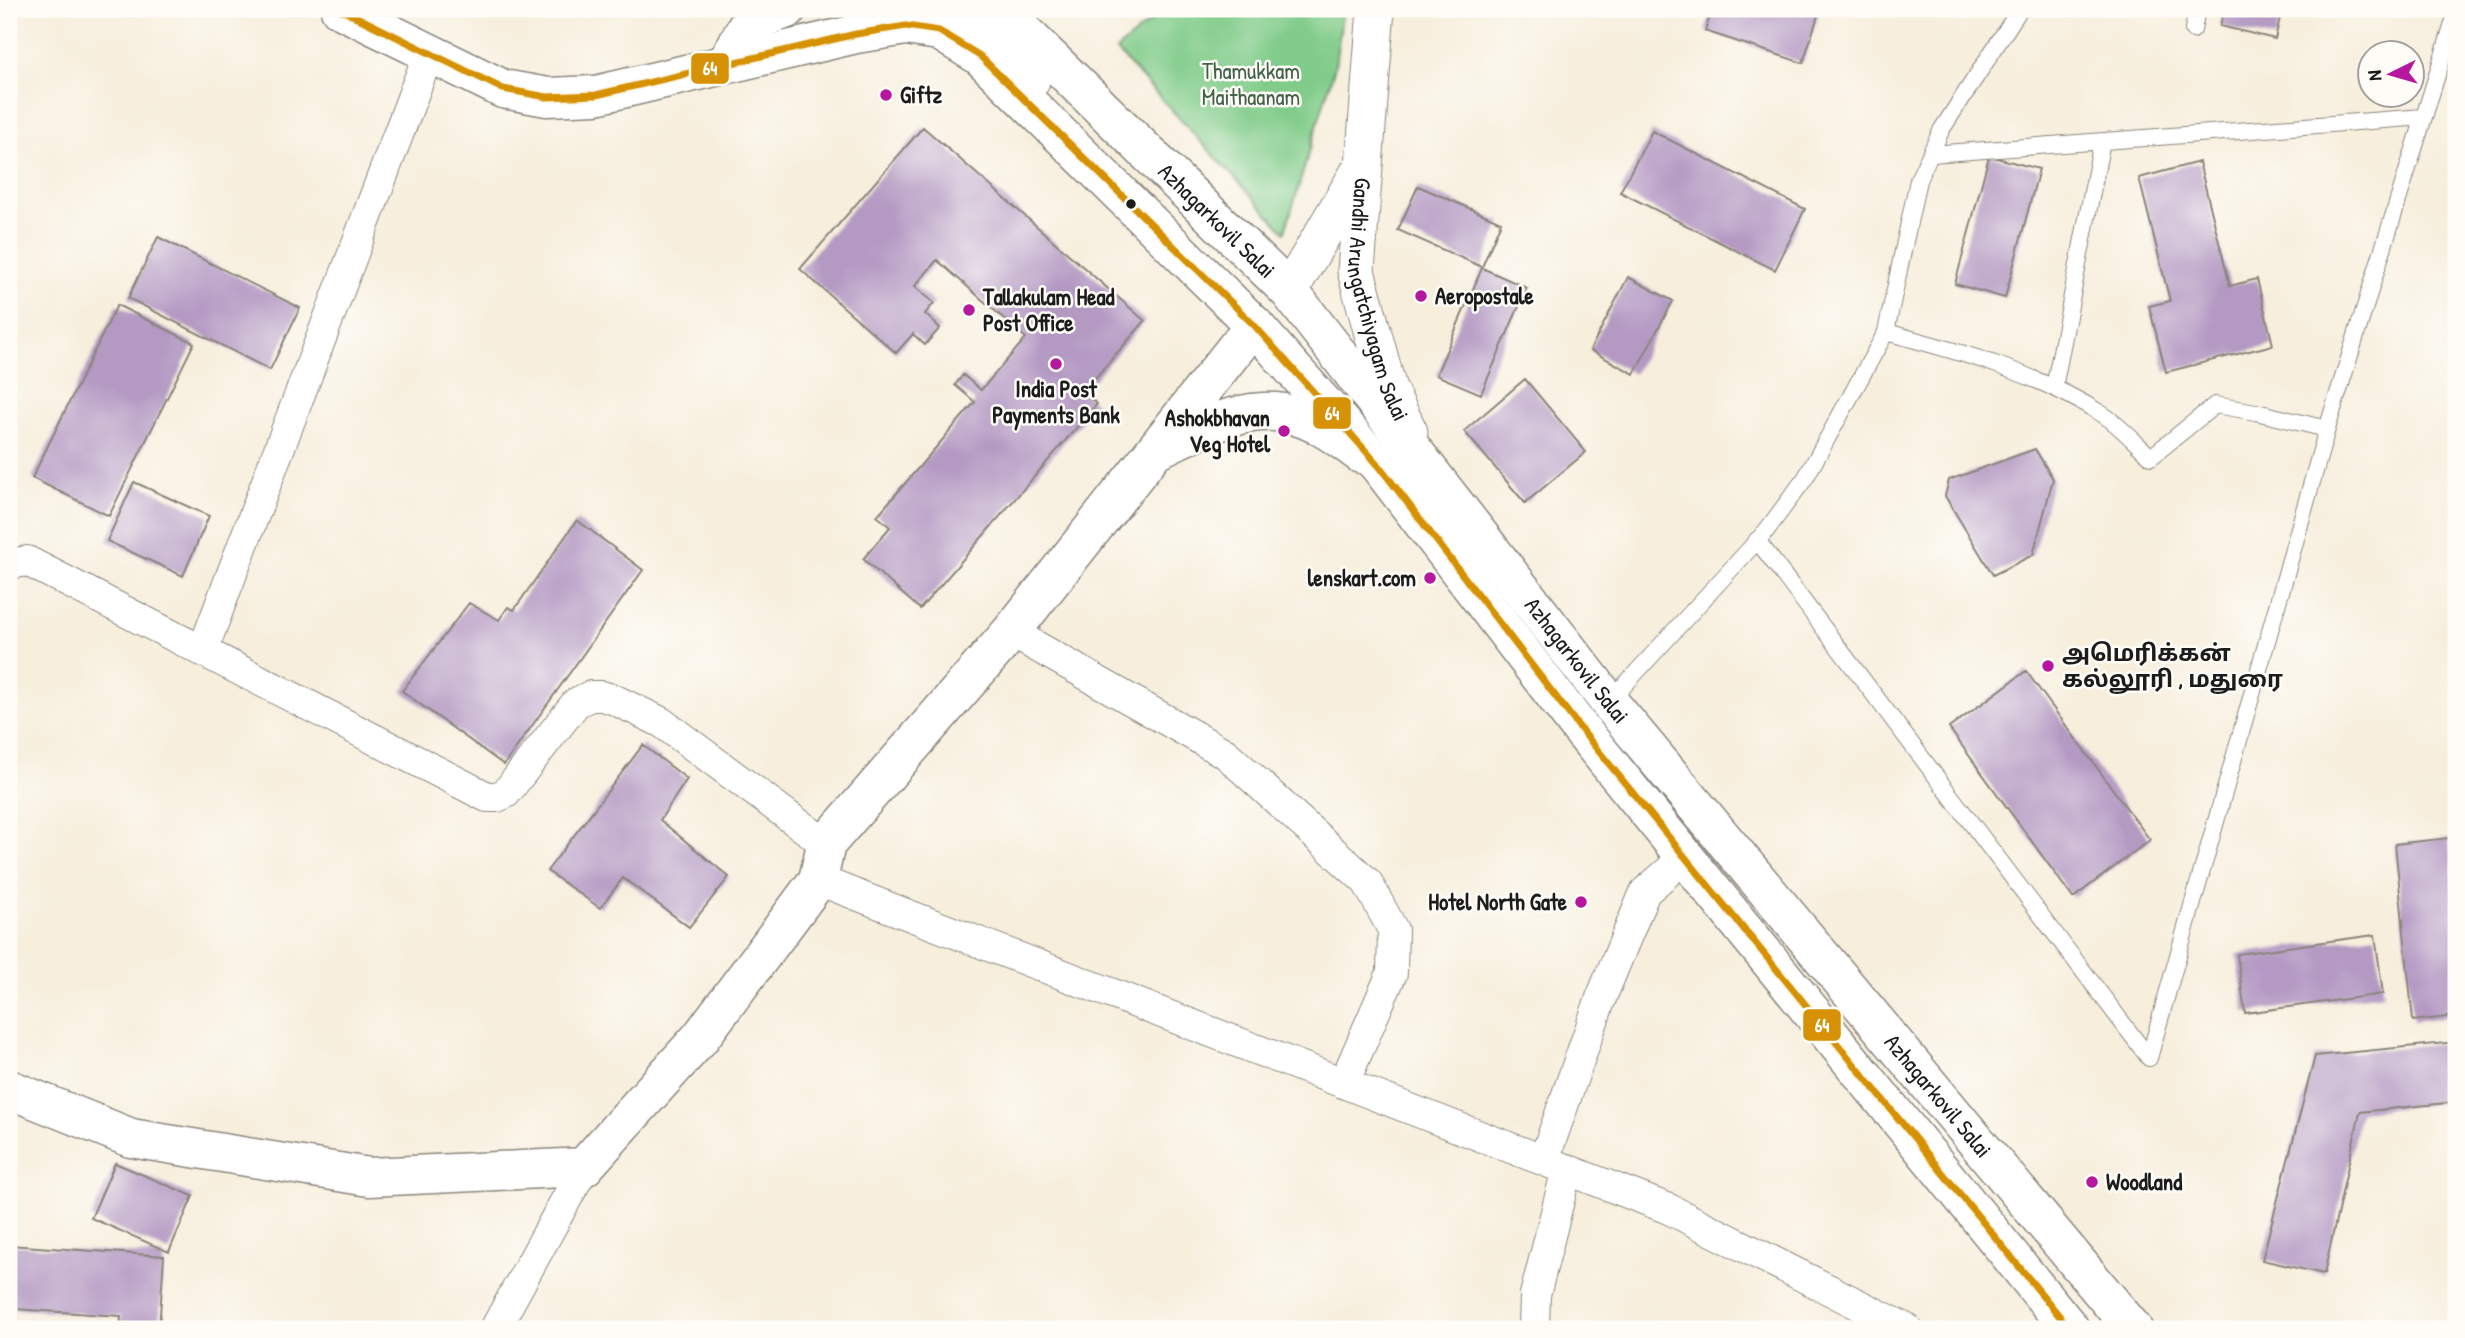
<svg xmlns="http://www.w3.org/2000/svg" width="2465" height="1338" font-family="'Patrick Hand','Noto Sans Tamil',sans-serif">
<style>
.green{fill:#81cc8a;stroke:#4e7453;stroke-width:2}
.building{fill:#b499c3}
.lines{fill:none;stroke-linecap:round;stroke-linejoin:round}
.service-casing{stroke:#8a857c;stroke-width:18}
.minor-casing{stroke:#8a857c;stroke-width:32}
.tertiary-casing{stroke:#8a857c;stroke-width:39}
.secondary-casing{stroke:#8a857c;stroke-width:41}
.trunk-casing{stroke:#8a857c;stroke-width:41}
.service{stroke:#fff;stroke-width:16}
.minor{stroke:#fff;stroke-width:30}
.tertiary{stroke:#fff;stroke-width:37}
.secondary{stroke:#fff;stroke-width:38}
.trunk{stroke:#fff;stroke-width:38}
.bus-1-casing{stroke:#fdfcf7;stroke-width:12}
.bus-1{stroke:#d69104;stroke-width:7}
.poi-dot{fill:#b5179e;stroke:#fdfcf7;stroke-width:2.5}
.bus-dot{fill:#1c1c1c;stroke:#fdfcf7;stroke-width:2.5}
.labels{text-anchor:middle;stroke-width:5;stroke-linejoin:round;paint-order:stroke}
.park-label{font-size:23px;fill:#446248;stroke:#fdfcf7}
.poi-label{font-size:23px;font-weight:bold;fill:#1c1c1c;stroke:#fdfcf7;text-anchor:start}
.street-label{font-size:23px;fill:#1c1c1c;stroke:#fdfcf7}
.line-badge{stroke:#fdfcf7;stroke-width:2.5}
.badge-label{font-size:19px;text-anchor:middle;font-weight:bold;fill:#fff}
</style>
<rect width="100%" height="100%" fill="#fdfcf7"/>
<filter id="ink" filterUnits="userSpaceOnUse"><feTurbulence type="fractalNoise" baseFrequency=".0143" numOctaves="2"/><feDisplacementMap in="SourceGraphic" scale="14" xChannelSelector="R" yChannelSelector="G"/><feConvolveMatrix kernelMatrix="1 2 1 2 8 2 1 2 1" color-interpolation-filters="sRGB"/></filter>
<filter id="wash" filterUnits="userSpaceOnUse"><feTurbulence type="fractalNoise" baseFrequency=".00686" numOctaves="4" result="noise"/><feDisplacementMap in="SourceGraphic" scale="28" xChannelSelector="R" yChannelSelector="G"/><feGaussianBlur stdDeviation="1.57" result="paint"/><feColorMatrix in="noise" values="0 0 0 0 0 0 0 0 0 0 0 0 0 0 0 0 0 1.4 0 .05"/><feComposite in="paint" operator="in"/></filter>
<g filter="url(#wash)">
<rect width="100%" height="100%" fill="#f7eedc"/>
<path class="green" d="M1165,9H1343L1335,66L1285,232L1116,50Z"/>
<g id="blocks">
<path class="building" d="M1712,9H1820L1803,63L1705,31Z
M2224,9H2282L2275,39L2220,26Z
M923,127L1145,321L1083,392L1097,404L920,609L863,559L890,527L877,516L975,402L955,385L963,375L981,390L1026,338L937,260L915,286L934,303L925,314L940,328L925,345L913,334L896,353L800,269Z
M1652,131L1805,209L1775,270L1620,192Z
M1989,156L2039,169L2005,298L1955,284Z
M2199,162L2230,286L2257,279L2273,345L2166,372L2149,306L2170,301L2139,178Z
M1418,186L1501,222L1482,267L1398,230Z
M158,237L300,308L270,370L128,298Z
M1482,268L1527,288L1481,394L1436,375Z
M1628,277L1673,301L1634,374L1590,350Z
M117,305L194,343L109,516L32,478Z
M1525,379L1586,452L1525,503L1464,431Z
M2035,449L2053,479L2033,555L1993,575L1945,496L1949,480Z
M134,482L209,516L183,576L107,541Z
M577,520L643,570L504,765L402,691L469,603L499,620L508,607L514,610Z
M2026,671L2150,840L2073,898L1949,728Z
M643,745L687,779L660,820L729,877L689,927L623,878L600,908L547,871Z
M2449,838L2456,906V1016L2413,1021L2395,844Z
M2375,935L2383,994L2245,1013L2237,954Z
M2456,1042V1102L2360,1112L2324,1274L2262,1260L2315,1056Z
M115,1163L193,1196L169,1252L91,1218Z
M9,1245L164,1256L159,1329H120L121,1316L14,1309L13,1329H9Z"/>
</g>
</g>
<g filter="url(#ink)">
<use href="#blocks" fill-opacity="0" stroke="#8a857c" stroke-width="2"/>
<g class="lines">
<defs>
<path id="service" d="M2193,30L2197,9
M1931,154L2424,117
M1886,332C1961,352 2037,373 2102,414C2120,425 2135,443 2151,457L2215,405L2256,412L2327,429
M2054,388L2102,141
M1757,540L2149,1058L2327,429L2456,14
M1609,702L1766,531L1806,477L1886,332L1918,180L1942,129L2020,9"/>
<path id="minor" d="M960,9L1034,83
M9,564L27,561L487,797H497L506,793L576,703L590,696H602L615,700L661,722L826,844
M1011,632L1226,754L1367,882L1393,930L1392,973L1344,1083
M203,650L429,53
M818,880L1669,1209L1907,1329
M1544,1160L1601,998L1645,892L1685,857
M495,1329L584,1167
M1534,1329L1535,1295L1567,1169"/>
<g id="tertiary">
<path id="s1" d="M1376,9L1356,271L1388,389L1409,432"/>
<path d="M1289,291L1361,169"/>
</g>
<path id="secondary" d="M1162,447C1202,428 1251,401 1296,416C1320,423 1341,439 1361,454
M9,1089L131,1138L369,1177L584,1167L700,1038L818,880L826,844L1011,632L1254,325"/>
<g id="trunk">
<path d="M340,9L503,89L547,97L596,95L856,34L906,26L939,31L980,56L1254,325L1380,467L1579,727L2070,1329"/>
<path id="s2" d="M1000,9L1289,291L1609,702L2133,1329"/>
<path d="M726,64L749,23L787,9"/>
</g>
</defs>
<use href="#service" class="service-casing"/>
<use href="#minor" class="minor-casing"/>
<use href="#tertiary" class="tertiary-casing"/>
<use href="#secondary" class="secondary-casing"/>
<use href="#trunk" class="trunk-casing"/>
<use href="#service" class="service"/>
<use href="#minor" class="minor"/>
<use href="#tertiary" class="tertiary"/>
<use href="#secondary" class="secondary"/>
<use href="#trunk" class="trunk"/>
<defs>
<path id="bus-1" d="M340,9L503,89L547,97L596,95L856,34L906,26L939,31L980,56L1254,325L1380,467L1579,727L2070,1329"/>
</defs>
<use href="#bus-1" class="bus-1-casing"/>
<use href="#bus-1" class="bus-1"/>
</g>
</g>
<g class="poi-dot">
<circle cx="886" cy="95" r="7"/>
<circle cx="1421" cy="296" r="7"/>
<circle cx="969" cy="310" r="7"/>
<circle cx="1056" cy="364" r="7"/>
<circle cx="1284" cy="431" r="7"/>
<circle cx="1430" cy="578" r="7"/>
<circle cx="2048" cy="666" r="7"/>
<circle cx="1581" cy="902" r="7"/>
<circle cx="2092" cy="1182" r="7"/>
</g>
<circle class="bus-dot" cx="1131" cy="204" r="6"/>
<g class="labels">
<g class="park-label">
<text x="1251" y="79">Thamukkam<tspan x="1251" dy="26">Maithaanam</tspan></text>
</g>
<g class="poi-label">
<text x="900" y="103">Giftz</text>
<text x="1435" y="304">Aeropostale</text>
<text x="983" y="305">Tallakulam Head<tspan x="983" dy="26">Post Office</tspan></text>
<text x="1056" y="397" text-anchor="middle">India Post<tspan x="1056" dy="26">Payments Bank</tspan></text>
<text x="1270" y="426" text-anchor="end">Ashokbhavan<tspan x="1270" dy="26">Veg Hotel</tspan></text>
<text x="1416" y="586" text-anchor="end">lenskart.com</text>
<text x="2062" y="661">அமெரிக்கன்<tspan x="2062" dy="26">கல்லூரி , மதுரை</tspan></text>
<text x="1567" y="910" text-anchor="end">Hotel North Gate</text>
<text x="2106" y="1190">Woodland</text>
</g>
<g class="street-label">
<text dy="8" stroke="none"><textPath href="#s2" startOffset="303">Azhagarkovil Salai</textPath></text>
<text dy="8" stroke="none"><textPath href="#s1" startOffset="294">Gandhi Arungatchiyagam Salai</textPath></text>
<text dy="8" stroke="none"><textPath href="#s2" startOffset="872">Azhagarkovil Salai</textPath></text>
<text dy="8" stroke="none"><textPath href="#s2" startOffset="1438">Azhagarkovil Salai</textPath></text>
</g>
</g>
<g class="line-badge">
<rect x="690" y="52" width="40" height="33" rx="7" fill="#d69104"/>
<rect x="1312" y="396" width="40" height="34" rx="7" fill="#d69104"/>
<rect x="1802" y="1008" width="40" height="34" rx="7" fill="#d69104"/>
</g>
<g class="badge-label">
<text x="710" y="75">64</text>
<text x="1332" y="420">64</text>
<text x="1822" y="1032">64</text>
</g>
<rect width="2465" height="1338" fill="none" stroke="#fdfcf7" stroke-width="35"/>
<g transform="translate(2391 74) rotate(265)"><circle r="33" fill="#fdfcf7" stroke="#a3a29f" stroke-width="2"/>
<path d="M0-5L12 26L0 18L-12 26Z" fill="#b5179e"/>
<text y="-10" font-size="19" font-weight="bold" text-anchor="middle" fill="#1c1c1c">N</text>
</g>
</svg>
